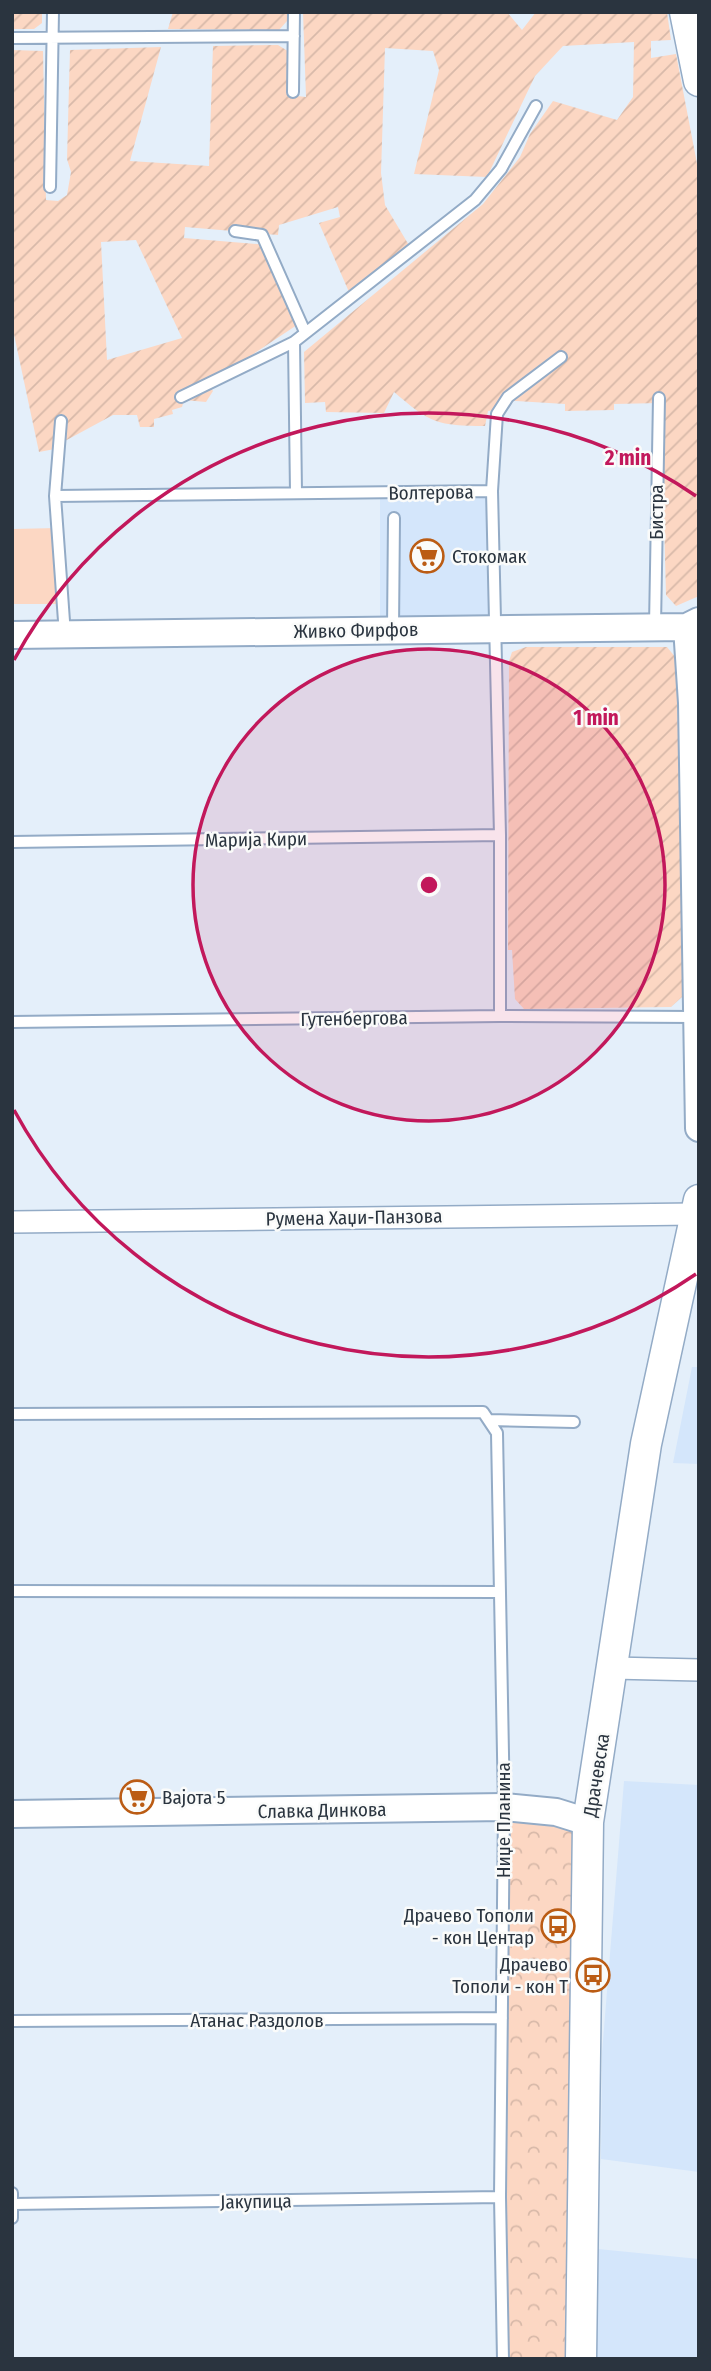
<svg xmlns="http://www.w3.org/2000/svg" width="711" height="2371" font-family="'Fira Sans Condensed',sans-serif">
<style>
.built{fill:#d4e6fb}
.grass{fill:#fcd7c3}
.park{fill:url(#park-crowns)}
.garden{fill:url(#garden-furrows);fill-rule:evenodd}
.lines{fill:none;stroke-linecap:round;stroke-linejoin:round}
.service-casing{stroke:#93abc6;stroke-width:14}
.minor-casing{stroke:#93abc6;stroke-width:24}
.tertiary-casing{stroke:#93abc6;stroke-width:30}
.secondary-casing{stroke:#93abc6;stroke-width:33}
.service{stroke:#fff;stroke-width:10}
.minor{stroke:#fff;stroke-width:21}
.tertiary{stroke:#fff;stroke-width:26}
.secondary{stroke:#fff;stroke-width:30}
.ring{fill:none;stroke:#c2185b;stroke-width:3.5}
.labels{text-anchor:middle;stroke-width:5;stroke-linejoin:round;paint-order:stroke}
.street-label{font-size:19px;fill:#2a343f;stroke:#fafbfa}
.poi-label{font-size:19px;fill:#2a343f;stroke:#fafbfa;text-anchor:start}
.centre{fill:#c2185b;stroke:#fafbfa;stroke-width:3.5}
.ring-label{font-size:21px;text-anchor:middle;font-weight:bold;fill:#c2185b;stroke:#fafbfa;stroke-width:5;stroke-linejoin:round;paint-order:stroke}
</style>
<defs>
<pattern id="park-crowns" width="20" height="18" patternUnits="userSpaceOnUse" patternTransform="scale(1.75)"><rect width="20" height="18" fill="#fcd7c3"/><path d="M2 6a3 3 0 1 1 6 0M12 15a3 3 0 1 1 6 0" fill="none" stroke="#d8b9a9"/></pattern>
<pattern id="garden-furrows" width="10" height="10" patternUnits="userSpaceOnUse" patternTransform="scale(1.75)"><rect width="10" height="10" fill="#fcd7c3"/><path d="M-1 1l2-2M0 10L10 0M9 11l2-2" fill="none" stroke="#d8b9a9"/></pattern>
</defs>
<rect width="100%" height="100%" fill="#e4effa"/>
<path class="built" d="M492,491L493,628L380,629V492Z
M692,1367H699V1464L673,1463Z
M624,1781L699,1785V2172L601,2159L602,2053Z
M598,2249L699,2259V2359H595Z"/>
<path class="grass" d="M57,528L63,604H12V529Z"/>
<path class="park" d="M504,1807L588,1822L582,2359H503Z"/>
<path class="garden" d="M12,12H42V23L34,29H12Z
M173,12H287V21L279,30L168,29Z
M303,12H507L522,30L536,12H667L671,40L651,41V58L676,54L699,174V596L676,606L666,595L661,403L614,404V410L565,411V404L498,400V410L488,411L485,426C438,426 430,423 394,392L384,413L326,412L325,402L305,403L304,352L483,204L520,157L530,134L553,101L617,120L633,97L634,42L563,46L535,76L487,177L414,174L439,70L433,51L385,48L381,173L385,205L410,247L349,292L319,223L340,217L338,207L279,225L278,235L185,227L184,238L269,245L300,323L208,384L213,391L206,402L184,400L182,407L172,410L173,414L154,419V427H140L137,415H113L63,442L60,448L39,452L12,325V50L43,51L46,200L58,201L67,195L71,172L67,159L70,50L161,47L130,161L209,166L213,46L278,45L291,53L297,96L306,97ZM136,240L182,338L107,360L101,242Z
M526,647H667L676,658L685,985L682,997L671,1007L524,1009L515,999L512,950H508L509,661L512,652Z"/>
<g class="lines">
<defs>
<path id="service" d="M12,38L294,36
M293,92L294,12
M50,187L53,12
M235,231L262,235L305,332
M294,342L296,493
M181,397L294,342L475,200L501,169L536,106
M61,421L55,496L65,635
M492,491L497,414L508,397L561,357
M55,496L492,491L500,835V1016
M655,626L659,398
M393,629L394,518
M12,842L500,835
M12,1022L500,1016L696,1017
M12,1414L483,1412L497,1433L504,1807L500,2197L503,2359
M490,1420L574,1422
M12,1591L499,1592
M12,2021L502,2018
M12,2193V2218
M13,2204L500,2197"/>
<path id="minor" d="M12,1222L695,1214
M613,1668L699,1670"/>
<path id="tertiary" d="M687,627L692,703L699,1128
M12,635L687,627L699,621
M12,1814L504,1807L556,1812L588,1822"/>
<path id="secondary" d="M685,12L699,81
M581,2359L588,1822L646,1444L699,1200"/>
</defs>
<use href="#service" class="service-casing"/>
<use href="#minor" class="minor-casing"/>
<use href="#tertiary" class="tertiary-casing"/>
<use href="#secondary" class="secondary-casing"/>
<use href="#service" class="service"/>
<use href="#minor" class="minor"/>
<use href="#tertiary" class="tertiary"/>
<use href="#secondary" class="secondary"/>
</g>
<circle cx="429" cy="885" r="236" fill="#c2185b" fill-opacity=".12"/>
<g class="ring">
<circle cx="429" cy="885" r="236"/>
<path d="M696 1274A472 472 0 0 1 14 1110M14 660A472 472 0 0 1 696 496"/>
</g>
<defs>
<symbol id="supermarket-ring" viewBox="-11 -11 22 22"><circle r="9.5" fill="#fafbfa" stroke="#bb5c14" stroke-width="1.5"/><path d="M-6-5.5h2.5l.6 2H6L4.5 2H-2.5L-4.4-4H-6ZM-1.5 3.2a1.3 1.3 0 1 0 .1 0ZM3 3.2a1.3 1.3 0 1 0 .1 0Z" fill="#bb5c14"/></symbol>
<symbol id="bus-ring" viewBox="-11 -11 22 22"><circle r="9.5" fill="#fafbfa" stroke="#bb5c14" stroke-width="1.5"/><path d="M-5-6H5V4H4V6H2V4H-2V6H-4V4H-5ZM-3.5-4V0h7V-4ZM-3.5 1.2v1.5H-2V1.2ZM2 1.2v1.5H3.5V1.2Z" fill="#bb5c14"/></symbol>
</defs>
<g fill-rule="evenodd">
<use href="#supermarket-ring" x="408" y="537" width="38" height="38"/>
<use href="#supermarket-ring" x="118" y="1778" width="38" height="38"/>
<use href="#bus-ring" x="539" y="1907" width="38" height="38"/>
<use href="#bus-ring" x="574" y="1956" width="38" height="38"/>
</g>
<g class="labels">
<g class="street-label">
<text transform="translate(431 492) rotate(-1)" y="7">Волтерова</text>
<text transform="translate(656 512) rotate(-90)" y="7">Бистра</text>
<text transform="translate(356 630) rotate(-1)" y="7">Живко Фирфов</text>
<text transform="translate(256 839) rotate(-1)" y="7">Марија Кири</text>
<text transform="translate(354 1018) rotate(-1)" y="7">Гутенбергова</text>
<text transform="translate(354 1217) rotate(-1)" y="7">Румена Хаџи-Панзова</text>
<text transform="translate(596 1775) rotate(-81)" y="7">Драчевска</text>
<text transform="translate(322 1810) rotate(-1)" y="7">Славка Динкова</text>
<text transform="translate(503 1820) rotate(-90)" y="7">Ниџе Планина</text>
<text x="257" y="2027">Атанас Раздолов</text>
<text transform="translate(256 2201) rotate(-1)" y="7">Јакупица</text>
</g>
<g class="poi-label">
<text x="452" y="563">Стокомак</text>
<text x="162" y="1804">Вајота 5</text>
<text x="534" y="1922" text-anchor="end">Драчево Тополи<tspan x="534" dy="22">- кон Центар</tspan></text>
<text x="568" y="1971" text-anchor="end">Драчево<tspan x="568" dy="22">Тополи - кон Т</tspan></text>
</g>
</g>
<circle cx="429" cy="885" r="10" class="centre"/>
<g class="ring-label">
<text x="628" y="465">2 min</text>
<text x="596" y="725">1 min</text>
</g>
<rect width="711" height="2371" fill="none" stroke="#2a343f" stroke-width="28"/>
</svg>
